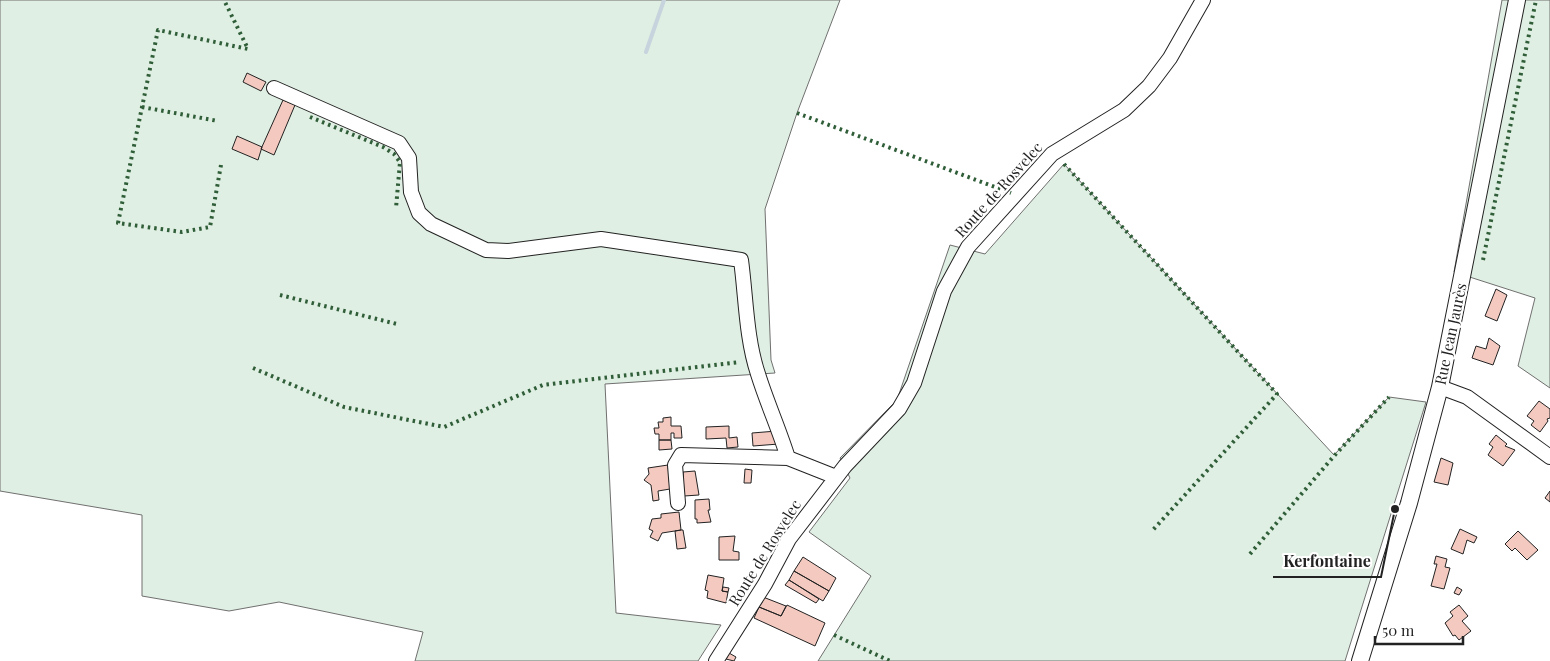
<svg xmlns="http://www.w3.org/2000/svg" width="1550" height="661" font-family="'Playfair Display',serif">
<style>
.green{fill:#e0efe3;stroke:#6f6f6f}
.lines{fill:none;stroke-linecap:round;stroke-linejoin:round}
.stream{stroke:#c7d3dd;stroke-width:4}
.building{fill:#f3c9c0;stroke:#222}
.minor-casing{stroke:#222;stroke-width:16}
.major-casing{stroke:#222;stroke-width:18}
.minor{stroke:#fff;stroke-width:14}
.major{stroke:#fff;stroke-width:16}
.hedge{stroke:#2f5e38;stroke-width:4;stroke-dasharray:2.5 4;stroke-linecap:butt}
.labels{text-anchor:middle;stroke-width:4;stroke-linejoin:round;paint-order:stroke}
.street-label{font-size:15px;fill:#222;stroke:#fff}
.leader{fill:none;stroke:#222;stroke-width:2}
.callout-dot{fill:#222;stroke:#fff;stroke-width:2}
.callout-label{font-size:16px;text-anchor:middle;font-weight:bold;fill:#222;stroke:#fff;stroke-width:4;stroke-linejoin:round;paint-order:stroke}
</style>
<rect width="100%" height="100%" fill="#fff"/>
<path class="green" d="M0,0H840L797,113L765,209L771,360L775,373L605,384L616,613L721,625L698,661H415L423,632L279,602L229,611L142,596V515L0,491Z
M1502,0H1550V388L1518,366L1535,298L1454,272Z
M1064,164L1334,455L1389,397L1426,402L1345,661H818L871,576L809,532L850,478L840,458L897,400L950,245L985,254Z"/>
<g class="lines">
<path class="stream" d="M646,52L664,0"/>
</g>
<path class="building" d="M247,73L266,82L261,91L243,82Z
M283,100L295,105L274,155L261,149Z
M237,136L262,147L258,160L232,149Z
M1496,289L1507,295L1497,321L1485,316Z
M1489,338L1500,346L1493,365L1472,358L1476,346L1486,349Z
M1539,401L1550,409V418L1547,419L1548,421L1540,432L1531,425L1534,421L1527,416Z
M671,417V426H681L682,438H674V433H671V440H659V434H655L654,428H659L658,422H663V418Z
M729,426V438L737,437L738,447L727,448L726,438L706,439V427Z
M777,431L779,444L753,446L752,433Z
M1496,435L1507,444L1505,446L1515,450L1503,466L1488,455L1493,447L1489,444Z
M659,440H671L672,449L659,450Z
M1441,458L1453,463L1448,485L1434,482Z
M668,465L670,489L658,491L659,500L653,501L651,485L644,480L649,474L648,468Z
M745,469L752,470L751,483H744Z
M695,471L699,495L684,496L683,472Z
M1550,491V502L1545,498Z
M709,499L710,510H708L711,522L697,523V519H695V500Z
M679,512L681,530L662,533L658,541L650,537L653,531L649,529L652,519L661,518V514Z
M1460,529L1477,537L1474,543L1467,540L1463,554L1451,549Z
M681,530H683L686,548L677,549L675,531Z
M1518,531L1538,550L1527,560L1515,548L1512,551L1505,544Z
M735,536L733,551L739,552V560H719V537Z
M1436,556L1447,559L1445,567L1450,568L1444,589L1431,586L1437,564H1434Z
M803,557L836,578L829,591L794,571Z
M794,571L829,591L823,601L789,580Z
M708,575L724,578L722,591L728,592L726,603L707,598L708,591L705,590Z
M789,580L819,599L816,603L785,585Z
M723,587L729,588L728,592L722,591Z
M1457,587L1462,590L1459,595L1454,593Z
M763,597L786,606L781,616L759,607Z
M787,605L825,623L815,646L754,618L759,607L781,616Z
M1459,605L1468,616L1462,621L1471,631L1459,640L1455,635L1453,636L1445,623L1453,616L1450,612Z
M729,653L736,657L734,661L726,659Z"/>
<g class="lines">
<defs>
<path id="minor" d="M274,88L399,143L409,158L411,192L419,213L431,224L486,250L508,251L601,239L741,260C746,297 746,338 758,374C767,403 779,429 788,458
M1440,387L1467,397L1550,457
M678,503L675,465L681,455L788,458L836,477
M716,661L765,584L789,539L845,466L899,409L914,383L944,291L968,247L1052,154L1124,110L1149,86L1170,58L1203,0"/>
<path id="major" d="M1360,661L1409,503L1440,387L1517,0"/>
</defs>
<use href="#minor" class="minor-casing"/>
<use href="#major" class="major-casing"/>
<use href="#minor" class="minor"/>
<use href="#major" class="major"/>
<path class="hedge" d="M142,107L218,121
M797,113L1011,193
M310,117L383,147L394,154L400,162L396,208
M1064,164L1277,394L1152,531
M221,165L210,227L182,232L118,223L158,30L248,49L224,0
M1483,260L1536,0
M280,295L397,324
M253,368L344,407L444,427L543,385L740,362
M1250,554L1334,456L1389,397
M834,635L890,661"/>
</g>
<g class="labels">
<g class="street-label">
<text transform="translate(999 190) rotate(-48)" y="5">Route de Rosvelec</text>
<text transform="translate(1451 334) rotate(-78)" y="5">Rue Jean Jaurès</text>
<text transform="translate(765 553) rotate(-58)" y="5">Route de Rosvelec</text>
</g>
</g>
<path class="leader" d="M1395 509L1381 577H1273"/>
<circle class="callout-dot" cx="1395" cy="509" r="5"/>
<g class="callout-label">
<text x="1327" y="567">Kerfontaine</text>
</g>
<path d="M1375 636v8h88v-8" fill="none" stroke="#222222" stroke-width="2.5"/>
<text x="1382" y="636" font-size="15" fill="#222222" stroke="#ffffff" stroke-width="4" paint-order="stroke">50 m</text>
</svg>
